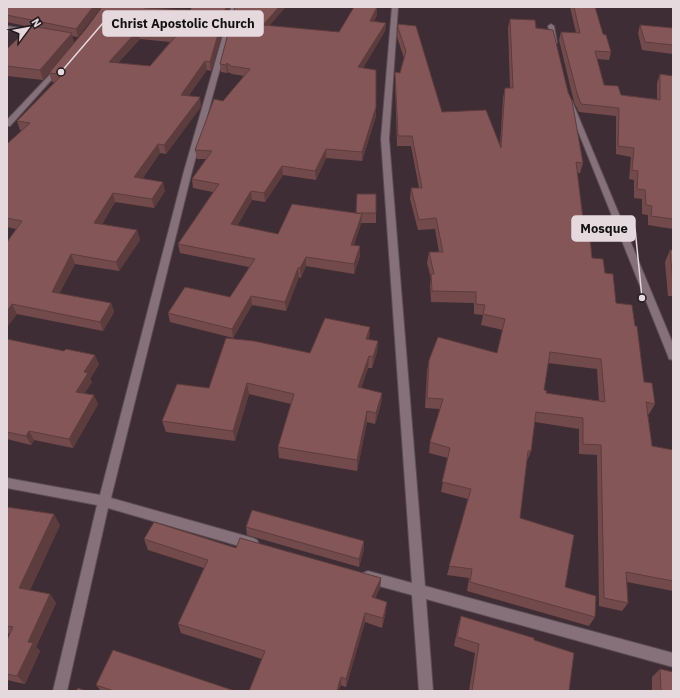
<svg xmlns="http://www.w3.org/2000/svg" width="680" height="698" font-family="'IBM Plex Sans',sans-serif">
<style>
.lines{fill:none;stroke-linecap:round;stroke-linejoin:round}
.minor-casing{stroke:#5b4c52;stroke-width:2}
.minor{fill:#86717a;fill-rule:evenodd}
.wall{fill:#724a4b;fill-rule:evenodd}
.shaded-wall{fill:#5d3c3d}
.building{fill:#855657;stroke:#5d3c3d;fill-rule:evenodd}
.leader{fill:none;stroke:#e5d9dd;stroke-width:1.5}
.callout-dot{fill:#e5d9dd;stroke:#21181c;stroke-width:1.5}
.callout{fill:#e5d9dd;stroke:#e5d9dd;stroke-width:1.5}
.callout-label{font-size:13px;text-anchor:middle;font-weight:bold;fill:#111}
</style>
<rect width="100%" height="100%" fill="#3f2d35"/>
<g class="lines">
<defs>
<path id="minor" d="M231,7H237L192,171L111,498L253,538L257,540L259,544L257,548L253,550L108,508L67,691H53L97,505L7,488V478L100,495L184,171Z
M392,7H398L389,139L425,586L673,653V667L426,599L433,691H419L412,595L368,583L363,581L362,577L363,573L368,571L412,583L381,139Z
M551,24L554,26L557,43L552,42L548,26Z
M7,26L39,31L42,33L39,35L7,30Z
M58,66L63,67L10,126H7V120Z
M569,99L572,101L673,344V360L669,359L668,356L566,101Z"/>
</defs>
<use href="#minor" class="minor-casing"/>
<use href="#minor" class="minor"/>
</g>
<path class="wall" d="M7,7H101L78,37L72,36L74,43L85,30L102,7H155L153,9L190,10L230,7L211,71L207,70L188,96L201,106L200,108L166,154L160,153L142,179L165,191L154,208L115,202L102,224L137,230L140,240L119,271L75,264L59,294L111,303L114,312L103,331L17,314L7,327L16,229L7,227V144L22,130H20L17,121L55,82H52L49,73L43,80L7,76V48H8L30,27L7,22ZM140,39L170,42L150,66L118,63Z
M377,7V15L374,21L386,23L385,31L363,68L376,107V116L362,161L326,158L316,180L283,175L265,202L252,200L237,226L278,234L356,213L357,194L376,213V223H361L354,245L360,246V256L354,274L306,266L301,278L299,277L286,311L252,305L233,338L170,322L168,313L230,297L249,267L180,253L178,244L213,192L193,188L192,179L206,159H197L195,150L223,101L244,76L232,74L228,72L227,73L221,72L220,64L270,26L339,32Z
M570,7H595L603,34L611,52L609,60L597,59L604,85L621,95L657,99V83L660,74L673,76V229L648,225V215L642,214V199L634,198V180L629,179L631,157L616,154V116L579,112L574,102L559,40L561,32L576,33Z
M510,19L536,28L583,163L580,173H577L584,227L592,258L605,273L616,303L635,326L644,382L655,404L649,414H648L652,446L673,450V591L627,582L628,603L622,611L599,606L597,455L579,454V429L535,422L531,451L527,461L520,518L565,587L595,617L589,626L467,591L469,578L447,575L468,499L441,492L448,458L429,453L430,442L440,409L425,408L427,371L429,360L497,353L503,330L481,325L483,315L474,314V303L431,302L430,285L431,278L427,263L429,252H439L435,229L418,230L410,199L411,188H419L411,146H397L395,82V72L400,73L404,58L397,37L398,24L442,112L500,146L503,98L505,88H510L508,28ZM548,363L597,369L599,401L546,393L544,390Z
M640,25L673,28V54L642,50L638,33Z
M670,250H673V296H668L665,262Z
M370,327L369,339L378,341L377,352L372,368H368L361,388L382,393L381,404L375,424L367,422L357,471L279,458L278,447L291,404L249,394L235,441L166,432L162,421L209,388L310,353Z
M7,339L99,364L90,379L92,382L84,393L98,404L73,448L34,440L31,445L7,439Z
M7,507L60,525L30,590L50,594L56,603L36,647L40,651L25,684L7,680V640L10,634L7,633Z
M246,527L364,549L359,567L247,535Z
M144,539L236,548L381,578L380,588L375,598L386,611L382,628L365,622L346,687L262,659L181,633L178,624L204,568L148,550Z
M461,616L534,640L569,691H469L475,653L454,646L458,626Z
M660,669L673,691H652V677Z
M96,685L235,691H101Z"/>
<path class="shaded-wall" d="M93,7H101L78,37L76,29Z
M145,7H155L145,17L144,8Z
M226,7H230L211,71L210,62Z
M279,7H286L263,33V25Z
M377,7V15L370,29V21Z
M386,23L385,31L358,76V67Z
M138,30L140,39L111,70L109,62Z
M72,33L74,43L43,80L40,70Z
M205,61L207,70L183,104L181,95Z
M227,63L228,72L227,73L226,65Z
M200,97L201,106L200,108L166,154L164,145Z
M376,107V116L362,161V152Z
M158,144L160,153L136,187L134,177Z
M326,149V158L316,180L315,171Z
M282,166L283,175L265,202L264,193Z
M163,182L165,191L154,208L152,199Z
M251,191L252,200L232,234L231,224Z
M113,193L115,202L97,233L94,223Z
M362,214L361,224L351,254V245Z
M137,230L140,240L119,271L116,262Z
M360,246V256L354,274V264Z
M71,254L75,264L55,302L52,292Z
M306,257V266L301,278L300,268Z
M298,268L299,277L286,311L285,302Z
M251,296L252,305L233,338L232,329Z
M111,303L114,312L103,331L100,322Z
M12,304L17,314L7,327V311Z
M370,327L369,338L365,350L366,339Z
M378,341L377,352L372,368L373,357Z
M95,355L99,364L90,379L92,382L80,401L76,392L84,372Z
M369,356L368,368L358,398V387Z
M247,383L249,394L235,441L233,431Z
M382,393L381,404L375,424L376,413Z
M94,395L98,404L73,448L69,439Z
M367,411V422L357,471V460Z
M29,431L34,440L31,445L26,436Z
M54,514L60,525L26,598L19,588Z
M364,541V549L359,567V559Z
M381,578L380,588L371,606L372,597Z
M50,594L56,603L36,647L40,651L25,684L17,676L28,642Z
M387,602L386,611L382,628L383,618Z
M365,613V622L346,687V679Z
M341,677V685L339,691H337Z"/>
<path class="building" d="M7,7H93L76,29L7,15Z
M102,7H145L144,8L190,10L192,7H226L210,62L205,61L181,95L200,97L199,99L164,145L158,144L134,177L163,182L152,199L113,193L94,223L137,230L116,262L71,254L52,292L111,303L100,322L12,304L7,311V242L22,221L7,218V144L30,123L17,121L60,77H58L60,74L49,73L85,30ZM138,30L177,35L150,66L109,62Z
M235,7H279L263,25L339,32L354,7H377L370,21L386,23L358,67L376,70V107L362,152L326,149L315,171L282,166L264,193L251,191L231,224L278,234L292,204L362,214L351,245L360,246L354,264L306,257L300,268H298L285,302L251,296L232,329L168,313L185,287L230,297L255,259L178,244L219,184L192,179L212,151L195,150L214,99L223,101L250,69L231,66L227,63L226,65L220,64Z
M574,7H595L603,34L606,35L611,52L595,51L604,85L618,86L621,95L660,100V74L673,76V219L651,216L652,206L646,205L645,190L637,189L638,171L632,170L634,148L618,146L619,108L581,104L577,93L561,32L580,33Z
M510,19L535,20L536,28L553,30L568,92L572,101L583,163L576,162L584,227L589,228L592,258L603,259L605,273L613,274L616,303L632,305L635,326H637L644,382L652,383L655,404L646,402L652,446L673,450V581L626,572L628,603L604,598L601,445L583,444V418L536,412L531,451H528L520,518L574,535L565,587L596,596L595,617L470,582L472,569L449,566L471,489L442,482L450,448L430,442L443,399L427,398L429,360L438,337L497,353L505,319L483,314L485,305L476,304V292L432,291L431,274H434L429,252H443L436,218L419,220L411,188H422L412,136H398L395,72L400,73L406,51L398,28V24L416,26L442,112L486,110L501,148L505,88H513ZM550,352L601,359L605,402L546,393L547,391L544,390Z
M640,25L673,28V45L645,42Z
M31,26L72,33L40,70L7,66V48H8Z
M357,194H376V213H356Z
M670,250H673V284Z
M325,318L370,327L366,339L378,341L373,357L369,356L358,387L382,393L376,413L367,411L357,460L278,447L294,394L247,383L233,431L162,421L177,384L209,388L226,338L254,341L310,353Z
M7,339L64,351L66,349L95,355L84,372L88,373L76,392L94,395L69,439L29,431L26,436L7,432Z
M7,507L54,514L19,588L50,594L28,642L33,643L17,676L7,674V640L13,627L7,626Z
M252,510L364,541L359,559L246,527Z
M154,522L236,548L240,538L381,578L372,597L387,602L383,618L365,613L346,679L341,677L337,691H249L265,651L178,624L208,560L144,539Z
M461,616L534,638V640L574,653L569,691H472L479,644L457,637Z
M113,650L235,691H114L96,685Z
M660,669L673,672V691H661Z
M78,688L86,691H76Z"/>
<path class="leader" d="M61 72L103 23M642 298L635 228"/>
<g class="callout-dot">
<circle cx="61" cy="72" r="4"/>
<circle cx="642" cy="298" r="4"/>
</g>
<g class="callout">
<rect x="103" y="11" width="160" height="25" rx="4"/>
<rect x="572" y="216" width="63" height="25" rx="4"/>
</g>
<g class="callout-label">
<text x="183" y="28">Christ Apostolic Church</text>
<text x="604" y="233">Mosque</text>
</g>
<rect width="680" height="698" fill="none" stroke="#e5d9dd" stroke-width="16"/>
<g transform="translate(28 28) rotate(58)" stroke="#21181c" stroke-width="3" paint-order="stroke">
<path d="M0-3L7 15L0 10L-7 15Z" fill="#e5d9dd"/>
<text y="-6" font-size="11" font-weight="bold" text-anchor="middle" fill="#e5d9dd">N</text>
</g>
</svg>
